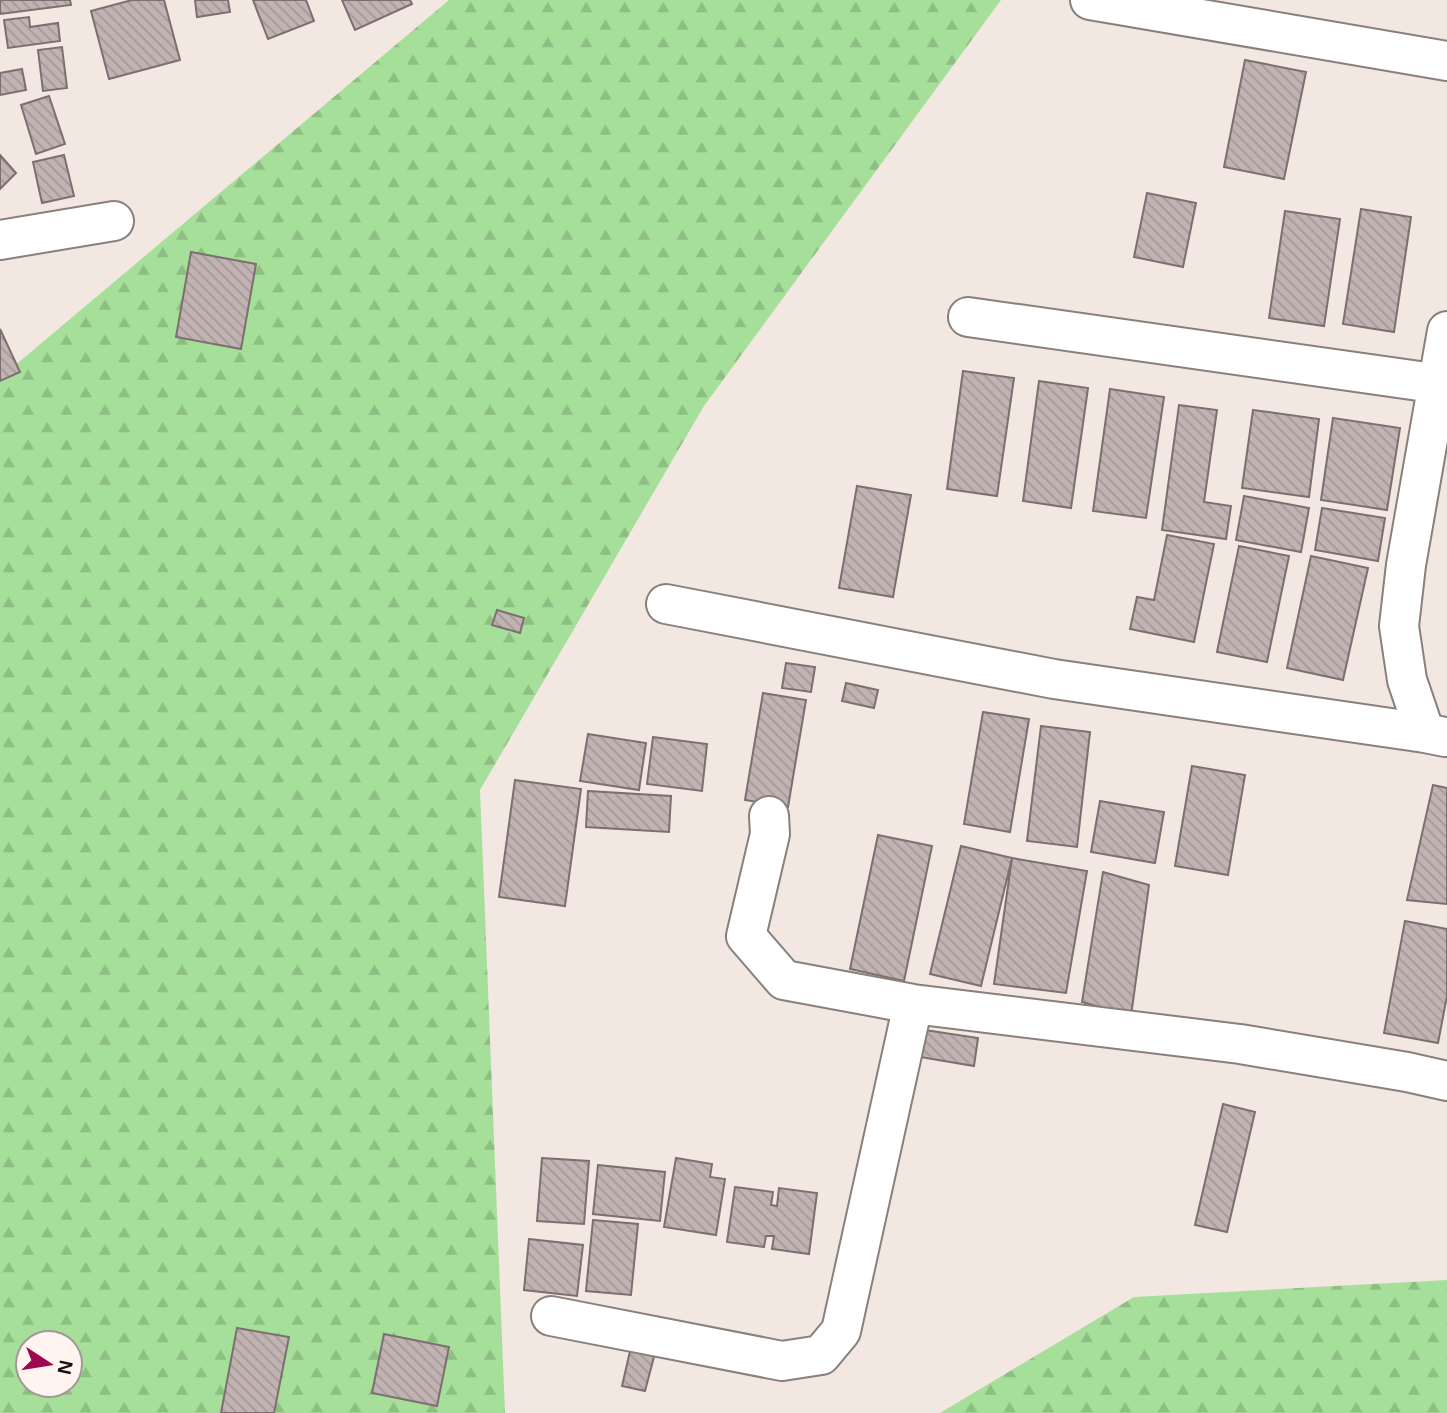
<svg xmlns="http://www.w3.org/2000/svg" width="1447" height="1413" font-family="Helvetica,sans-serif">
<style>
.forest{fill:url(#forest-firs);fill-rule:evenodd}
.building{fill:url(#building-back-hatch);stroke:#7c6f6f;stroke-width:2}
.lines{fill:none;stroke-linecap:round;stroke-linejoin:round}
.minor-casing{stroke:#8a7f7a;stroke-width:42}
.minor{stroke:#fff;stroke-width:38}
</style>
<defs>
<pattern id="forest-firs" width="22" height="20" patternUnits="userSpaceOnUse" patternTransform="scale(1.75)"><rect width="22" height="20" fill="#a6df9a"/><path d="M5 1l3.5 6h-7zM16 11l3.5 6h-7z" fill="#8ebe84"/></pattern>
<pattern id="building-back-hatch" width="6" height="6" patternUnits="userSpaceOnUse" patternTransform="scale(1.75)"><rect width="6" height="6" fill="#c0b3b2"/><path d="M-1 5l2 2M0 0l6 6M5-1l2 2" fill="none" stroke="#a49998"/></pattern>
</defs>
<rect width="100%" height="100%" fill="#f3e7e1"/>
<path class="forest" d="M449,0H1001L704,406L480,790L505,1413H0V378ZM28,1343H70V1385H28Z
M1447,1280V1413H940L1134,1297Z"/>
<path class="building" d="M0,0H70L71,5L0,14Z
M132,0H164L180,60L109,79L91,11Z
M195,0H228L230,12L197,17Z
M253,0H306L314,21L268,39Z
M342,0H410L412,4L355,30Z
M29,17L30,27L58,23L60,41L8,48L4,20Z
M62,47L67,88L43,91L38,50Z
M1245,60L1306,72L1284,179L1224,167Z
M22,69L26,90L0,95V73Z
M49,96L65,144L36,154L21,105Z
M0,155L16,173L0,189Z
M64,155L74,196L42,203L33,162Z
M1147,193L1196,203L1183,267L1134,257Z
M1361,209L1411,217L1394,332L1343,324Z
M1285,211L1340,219L1324,326L1269,318Z
M191,252L256,264L241,349L176,337Z
M0,329L20,372L0,381Z
M963,371L1014,378L997,496L947,489Z
M1039,381L1088,388L1071,508L1023,501Z
M1110,389L1164,397L1146,518L1093,511Z
M1179,405L1217,410L1204,502L1231,506L1226,539L1162,530Z
M1253,410L1319,419L1309,497L1242,488Z
M1333,418L1400,428L1387,510L1321,500Z
M857,486L911,495L893,597L839,588Z
M1244,496L1309,508L1301,552L1236,540Z
M1322,508L1385,518L1378,561L1315,550Z
M1167,535L1214,544L1194,642L1130,629L1137,597L1154,600Z
M1239,546L1289,556L1267,662L1217,652Z
M1311,556L1368,568L1343,680L1287,668Z
M497,610L524,618L520,633L492,625Z
M786,663L815,667L811,692L782,688Z
M846,683L878,690L874,708L842,701Z
M763,693L806,700L788,807L745,800Z
M983,712L1029,719L1010,832L964,824Z
M1041,726L1090,732L1077,847L1027,841Z
M588,734L646,743L639,790L580,781Z
M653,737L707,744L702,791L647,784Z
M1192,766L1245,775L1228,875L1175,866Z
M515,780L581,789L565,906L499,897Z
M1433,785L1447,788V904L1407,900Z
M588,791L671,796L669,832L586,827Z
M1100,801L1164,812L1155,863L1091,852Z
M878,835L932,846L904,981L850,969Z
M961,846L1012,858L981,986L930,974Z
M1012,858L1087,871L1066,993L994,984Z
M1103,872L1149,885L1131,1016L1082,1002Z
M1405,921L1447,929V996L1438,1043L1384,1033Z
M925,1030L978,1038L974,1066L920,1057Z
M1223,1104L1255,1112L1227,1232L1195,1225Z
M542,1158L589,1161L584,1224L537,1221Z
M676,1158L712,1164L710,1177L725,1179L716,1235L664,1227Z
M598,1165L665,1172L660,1221L593,1214Z
M735,1187L773,1192L771,1205L777,1206L779,1188L817,1193L809,1254L772,1249L774,1236H766L764,1247L727,1242Z
M593,1220L638,1224L631,1295L586,1291Z
M529,1239L583,1245L577,1296L524,1290Z
M237,1328L289,1337L274,1413H221Z
M384,1334L449,1347L437,1406L372,1393Z
M631,1347L655,1353L645,1391L622,1386Z"/>
<g class="lines">
<defs>
<path id="minor" d="M1090,0L1447,61
M0,240L114,221
M968,317L1447,385
M666,604L1054,679L1425,733
M1445,737L1425,733L1407,680L1399,626L1406,565L1447,331
M769,816L770,834L746,936L784,980L913,1004L1240,1044L1407,1072L1447,1081
M551,1316L782,1361L821,1355L841,1331L913,1004"/>
</defs>
<use href="#minor" class="minor-casing"/>
<use href="#minor" class="minor"/>
</g>
<g transform="translate(49 1364) rotate(102)"><circle r="33" fill="#fff4f0" stroke="#a19996" stroke-width="2"/>
<path d="M0-5L12 26L0 18L-12 26Z" fill="#9e0750"/>
<text y="-10" font-size="19" font-weight="bold" text-anchor="middle" fill="#14100e">N</text>
</g>
</svg>
